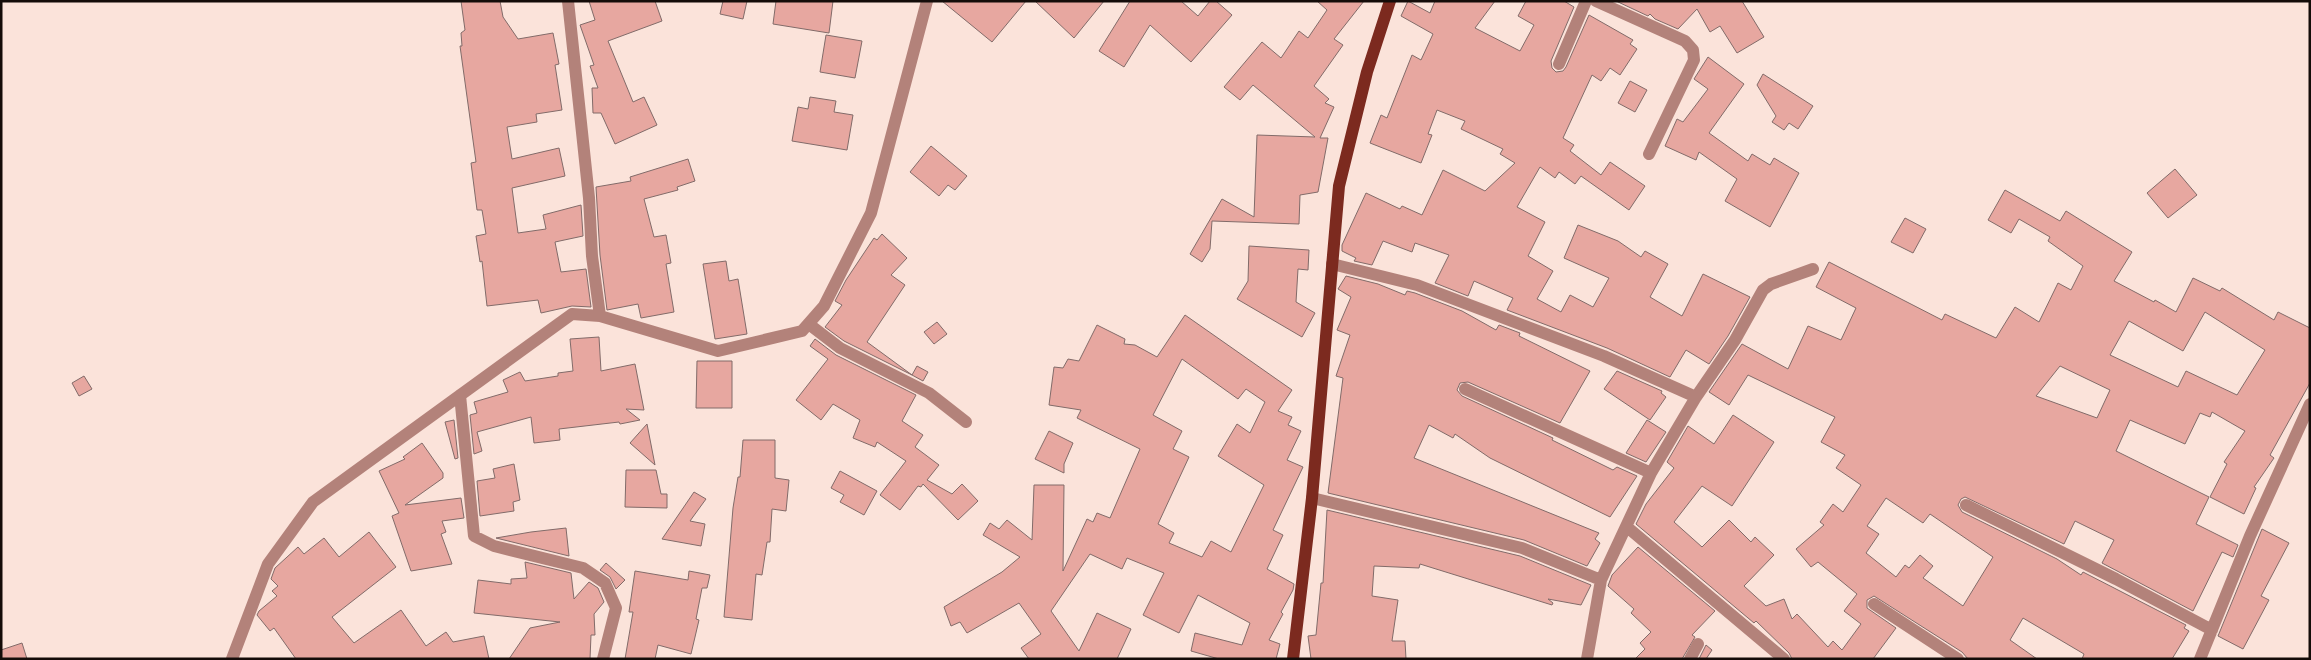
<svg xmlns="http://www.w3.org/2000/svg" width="2311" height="660" font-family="'DejaVu Sans',sans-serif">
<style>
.building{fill:#e7a7a0;stroke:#826b69;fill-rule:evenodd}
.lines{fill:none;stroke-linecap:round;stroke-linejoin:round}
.minor{stroke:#b3827a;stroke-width:12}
.major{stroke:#7c2a1f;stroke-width:12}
</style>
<rect width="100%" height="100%" fill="#fbe3da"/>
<path class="building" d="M461,1H500L503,17L518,39L553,33L559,64L555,65L562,110L536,114L537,122L507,127L512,159L559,148L565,176L512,188L518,233L546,229L543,215L581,205L583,236L555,242L561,272L586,269L591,307L572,306L541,313L538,300L487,306L482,261L480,262L476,236L486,234L482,210H477L471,163L476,162L460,46H462L461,33L465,30Z
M589,1H655L662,21L608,41L633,102L644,97L657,125L615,144L601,113H593L592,88H598L590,66L594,65L580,25L595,20Z
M723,1H747L743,19L720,14Z
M776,1H833L829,33L773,24Z
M942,1H1026L992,42Z
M1035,1H1104L1074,38Z
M1130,1H1181L1198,16L1210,1H1216L1232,15L1191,62L1150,25L1124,67L1099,51Z
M1317,1H1364L1334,39L1343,45L1314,86L1329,99L1325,103L1334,107L1320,138H1328L1318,192L1300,195L1299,224L1212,221L1210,249L1202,262L1190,254L1222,199L1254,217L1257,135L1315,137L1253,85L1240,100L1224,87L1262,42L1281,58L1299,31L1308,38L1327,10Z
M1408,1L1430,13L1435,1H1495L1475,28L1520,51L1534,25L1518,16L1526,1H1564L1574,7L1551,61L1552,68L1556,72L1563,71L1566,67L1589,15L1633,40L1630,44L1637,49L1620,75L1610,68L1601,81L1592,75L1563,138L1574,145L1570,151L1601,175L1610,162L1645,186L1629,210L1581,176L1575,184L1559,172L1555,178L1540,167L1517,207L1545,222L1528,256L1553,271L1537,299L1561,312L1570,295L1593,307L1609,278L1564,258L1578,225L1618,241L1641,257L1645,251L1668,264L1650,297L1682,316L1703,274L1750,297L1728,336L1709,364L1686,350L1670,377L1607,348L1507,310L1513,298L1474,281L1468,296L1435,283L1449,255L1415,243L1412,252L1383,241L1372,265L1354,261L1356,258L1342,251V245L1366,193L1400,209L1402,206L1422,215L1443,170L1485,191L1515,163L1500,154L1503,149L1461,129L1465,121L1437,110L1428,134L1432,135L1421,163L1370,143L1381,115L1387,118L1412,55L1421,60L1433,34L1401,16Z
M1616,1H1742L1764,37L1737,53L1720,26L1710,32L1697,9L1678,29L1655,19L1650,14L1648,16Z
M826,35L862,41L855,78L820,72Z
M1708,57L1744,84L1709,133L1748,161L1752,154L1770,165L1774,158L1799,173L1770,227L1725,201L1737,179L1699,152L1696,160L1665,146L1677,119L1683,122L1708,89L1694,79Z
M1763,74L1813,106L1798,129L1789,123L1784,130L1772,122L1776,116L1757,85Z
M1630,81L1647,90L1635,112L1618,103Z
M810,97L836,101L834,112L853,115L847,150L792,141L798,107L808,109Z
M931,146L967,176L955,190L948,185L939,196L910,172Z
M688,159L695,181L677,187L678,190L644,199L654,237L666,235L671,263L666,264L674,312L641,318L638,304L607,310L600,255L596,187L631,181L630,177Z
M2175,169L2197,195L2168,218L2147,193Z
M2005,190L2060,221L2066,211L2132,252L2114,281L2154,302L2155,300L2176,312L2193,278L2220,291L2222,288L2274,320L2278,312L2310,328V383L2270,455L2274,458L2254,487L2256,488L2244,514L2210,497L2227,464L2224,462L2245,431L2212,412L2210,417L2200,413L2185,444L2130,420L2116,451L2209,497L2196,524L2238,545L2233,557L2222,552L2193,611L2102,563L2114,540L2075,521L2064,544L1965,497L1961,499L1958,505L1962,512L2057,559L2081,575L2083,572L2186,625L2184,628L2189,631L2172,659H2082L2084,654L2023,618L2010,640L2037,659H1968L1962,652L1874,596L1867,600V608L1896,628L1873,659H1792L1789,653L1756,621L1754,623L1636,524L1646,504L1674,468L1667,462L1688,426L1714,444L1733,415L1774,442L1732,506L1702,486L1674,522L1702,547L1729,520L1751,542L1755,537L1774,555L1744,586L1766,606L1784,599L1792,619L1797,614L1828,647L1833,641L1842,650L1861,624L1844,611L1857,594L1818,562L1811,567L1796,549L1824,525L1820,522L1833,504L1843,512L1861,485L1836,468L1845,455L1821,442L1835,417L1748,375L1729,405L1709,392L1742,344L1788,369L1808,326L1841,340L1856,308L1816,287L1829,262L1942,320L1945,314L1996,338L2015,307L2039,322L2058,283L2071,290L2083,266L2048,241L2050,237L2019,219L2011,233L1988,220ZM2205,312L2265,350L2237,395L2186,371L2178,387L2110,355L2129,321L2183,351ZM2060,366L2110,390L2097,418L2036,396ZM1886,498L1923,523L1930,514L1993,557L1963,606L1923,578L1933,566L1920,555L1909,568L1905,565L1896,577L1866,553L1879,534L1867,526Z
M1905,218L1926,229L1913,253L1891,242Z
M882,234L907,258L891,275L905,285L867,342L912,375L844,341L825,327L842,305L835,301L846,280L874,238L877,240Z
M1249,246L1309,250L1308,270L1298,269L1296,302L1315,313L1302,337L1237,299L1248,281Z
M726,261L729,281L738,279L747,334L715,339L703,264Z
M1346,276L1378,284L1405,295L1407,291L1415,293L1462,311L1496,330L1499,325L1520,333L1519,336L1590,371L1560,423L1468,382L1460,383L1457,390L1462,396L1553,438L1552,440L1613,470L1617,467L1637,476L1610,517L1490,458L1455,434L1453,438L1429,425L1414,458L1599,533L1595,539L1600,543L1587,566L1524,540L1328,493L1343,378L1336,376L1350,335L1337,330L1351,297L1338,289Z
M1185,315L1292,390L1278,411L1292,417L1288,425L1301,431L1287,460L1303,467L1273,530L1283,535L1267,569L1294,584L1293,590L1281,612L1283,614L1269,640L1280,644L1276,659H1219L1191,651L1195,633L1242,645L1250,623L1198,595L1179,633L1143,615L1164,573L1127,558L1122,569L1090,554L1051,611L1079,651L1097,613L1131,629L1117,659H1029L1021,648L1041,634L1019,603L967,633L960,622L951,626L944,607L1002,572L1020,557L983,535L990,523L999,529L1007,520L1032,540L1034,485H1064L1063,571L1087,519L1093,522L1097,513L1110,518L1140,449L1077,418L1081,410L1049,405L1054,367L1063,368L1068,359L1079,361L1097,325L1125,339L1124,344L1135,345L1157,357ZM1182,359L1238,399L1246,389L1265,402L1250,433L1237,424L1218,456L1264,485L1231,552L1211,541L1202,557L1169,543L1174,533L1158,524L1189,457L1173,449L1182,431L1153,415Z
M937,322L947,334L934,344L924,332Z
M599,337L601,371L635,364L644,410L626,409L640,420L620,424L619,422L559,429L560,440L534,443L531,417L477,432L482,451L474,454L470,415L477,413L474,402L508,392L503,380L520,372L525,381L558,376V373L573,371L570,339Z
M815,339L836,355L916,395L902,421L923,435L915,447L939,465L927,480L952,494L962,484L978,501L958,520L923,484L921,487L918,486L900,510L880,495L906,461L877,442L875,447L853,438L860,420L833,404L821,420L796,400L828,359L810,346Z
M697,361H732V408H696Z
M917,366L928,372L923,381L912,375Z
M1617,371L1662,391L1661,393L1666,397L1650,420L1604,389Z
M84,376L92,389L79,396L72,383Z
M454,420L458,458L455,459L445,422Z
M1647,420L1666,432L1646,462L1626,453Z
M647,424L655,465L630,443Z
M1049,431L1073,443L1064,464V473L1035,459Z
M743,440H775V478L789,480L786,511L772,509L770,542H767L762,575L756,574L752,620L724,617L733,508L738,477H740Z
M422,443L443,473V478L405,505L461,498L464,518L442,521L446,532L441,534L452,564L411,571L392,516L399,513L379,471L405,459L403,457Z
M514,464L520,500L513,502L514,511L480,516L477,481L495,478L493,469Z
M626,470H656L661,494H667V508L625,507Z
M840,471L877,491L864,515L840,502L844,495L831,488Z
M694,492L706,499L690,521L705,524L701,546L662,539Z
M1327,510L1520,556L1591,585L1581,605L1548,599L1553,603L1552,605L1420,564L1419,568L1374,566L1372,596L1398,600L1392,641H1405L1406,659H1311L1308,636L1316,635L1321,583H1323Z
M566,528L569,556L496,538L531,532Z
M2262,529L2289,543L2261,596L2269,600L2243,649L2218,636Z
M369,532L396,567L332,617L354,643L401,610L426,646L446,632L453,642L484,636L489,659H296L274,628L270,631L257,615L259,611L277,596L272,591L278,586L271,579L275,568L298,547L304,554L324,538L339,557Z
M1638,547L1715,611L1692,635L1695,637L1682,659H1635L1645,649L1640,643L1651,632L1631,613L1634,609L1608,586L1612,575Z
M525,562L571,573L574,599L589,582L598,588L604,602L594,614L595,635H591L590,659H509L530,628L560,622L474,613L478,580L511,584V579L527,578Z
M606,563L625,580L616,589L610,577L600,570Z
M635,571L688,580L689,571L710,575L707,588H702L696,619L699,620L691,654L658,645L655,659H625L633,612H629Z
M22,643L27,659H1V650Z
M1706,645L1712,650L1706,659H1699Z"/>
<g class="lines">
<path class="minor" d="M568,1L589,198L592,256L600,316
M1596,1L1685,41L1693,50L1694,60L1649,154
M1559,64L1586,1
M1332,264L1417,285L1604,356L1696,397
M810,325L840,348L929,393L966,422
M1465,389L1651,473
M460,395L474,536L494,546L583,568L605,583L616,608L603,659
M1312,498L1522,548L1601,580
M1966,505L2116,579L2212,630
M1627,527L1784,659
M1874,604L1958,659
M232,659L268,564L313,502L572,314L600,316L718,351L802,331L824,306L871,213L927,1
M1587,659L1601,580L1651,473L1696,397L1735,340L1763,290L1771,284L1813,269
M1690,659L1698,644
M2200,659L2250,536L2310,404"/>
<path class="major" d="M1293,659L1312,498L1339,186L1367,72L1390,1"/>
</g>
<rect width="2311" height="660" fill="none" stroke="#140c09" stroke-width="5"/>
</svg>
